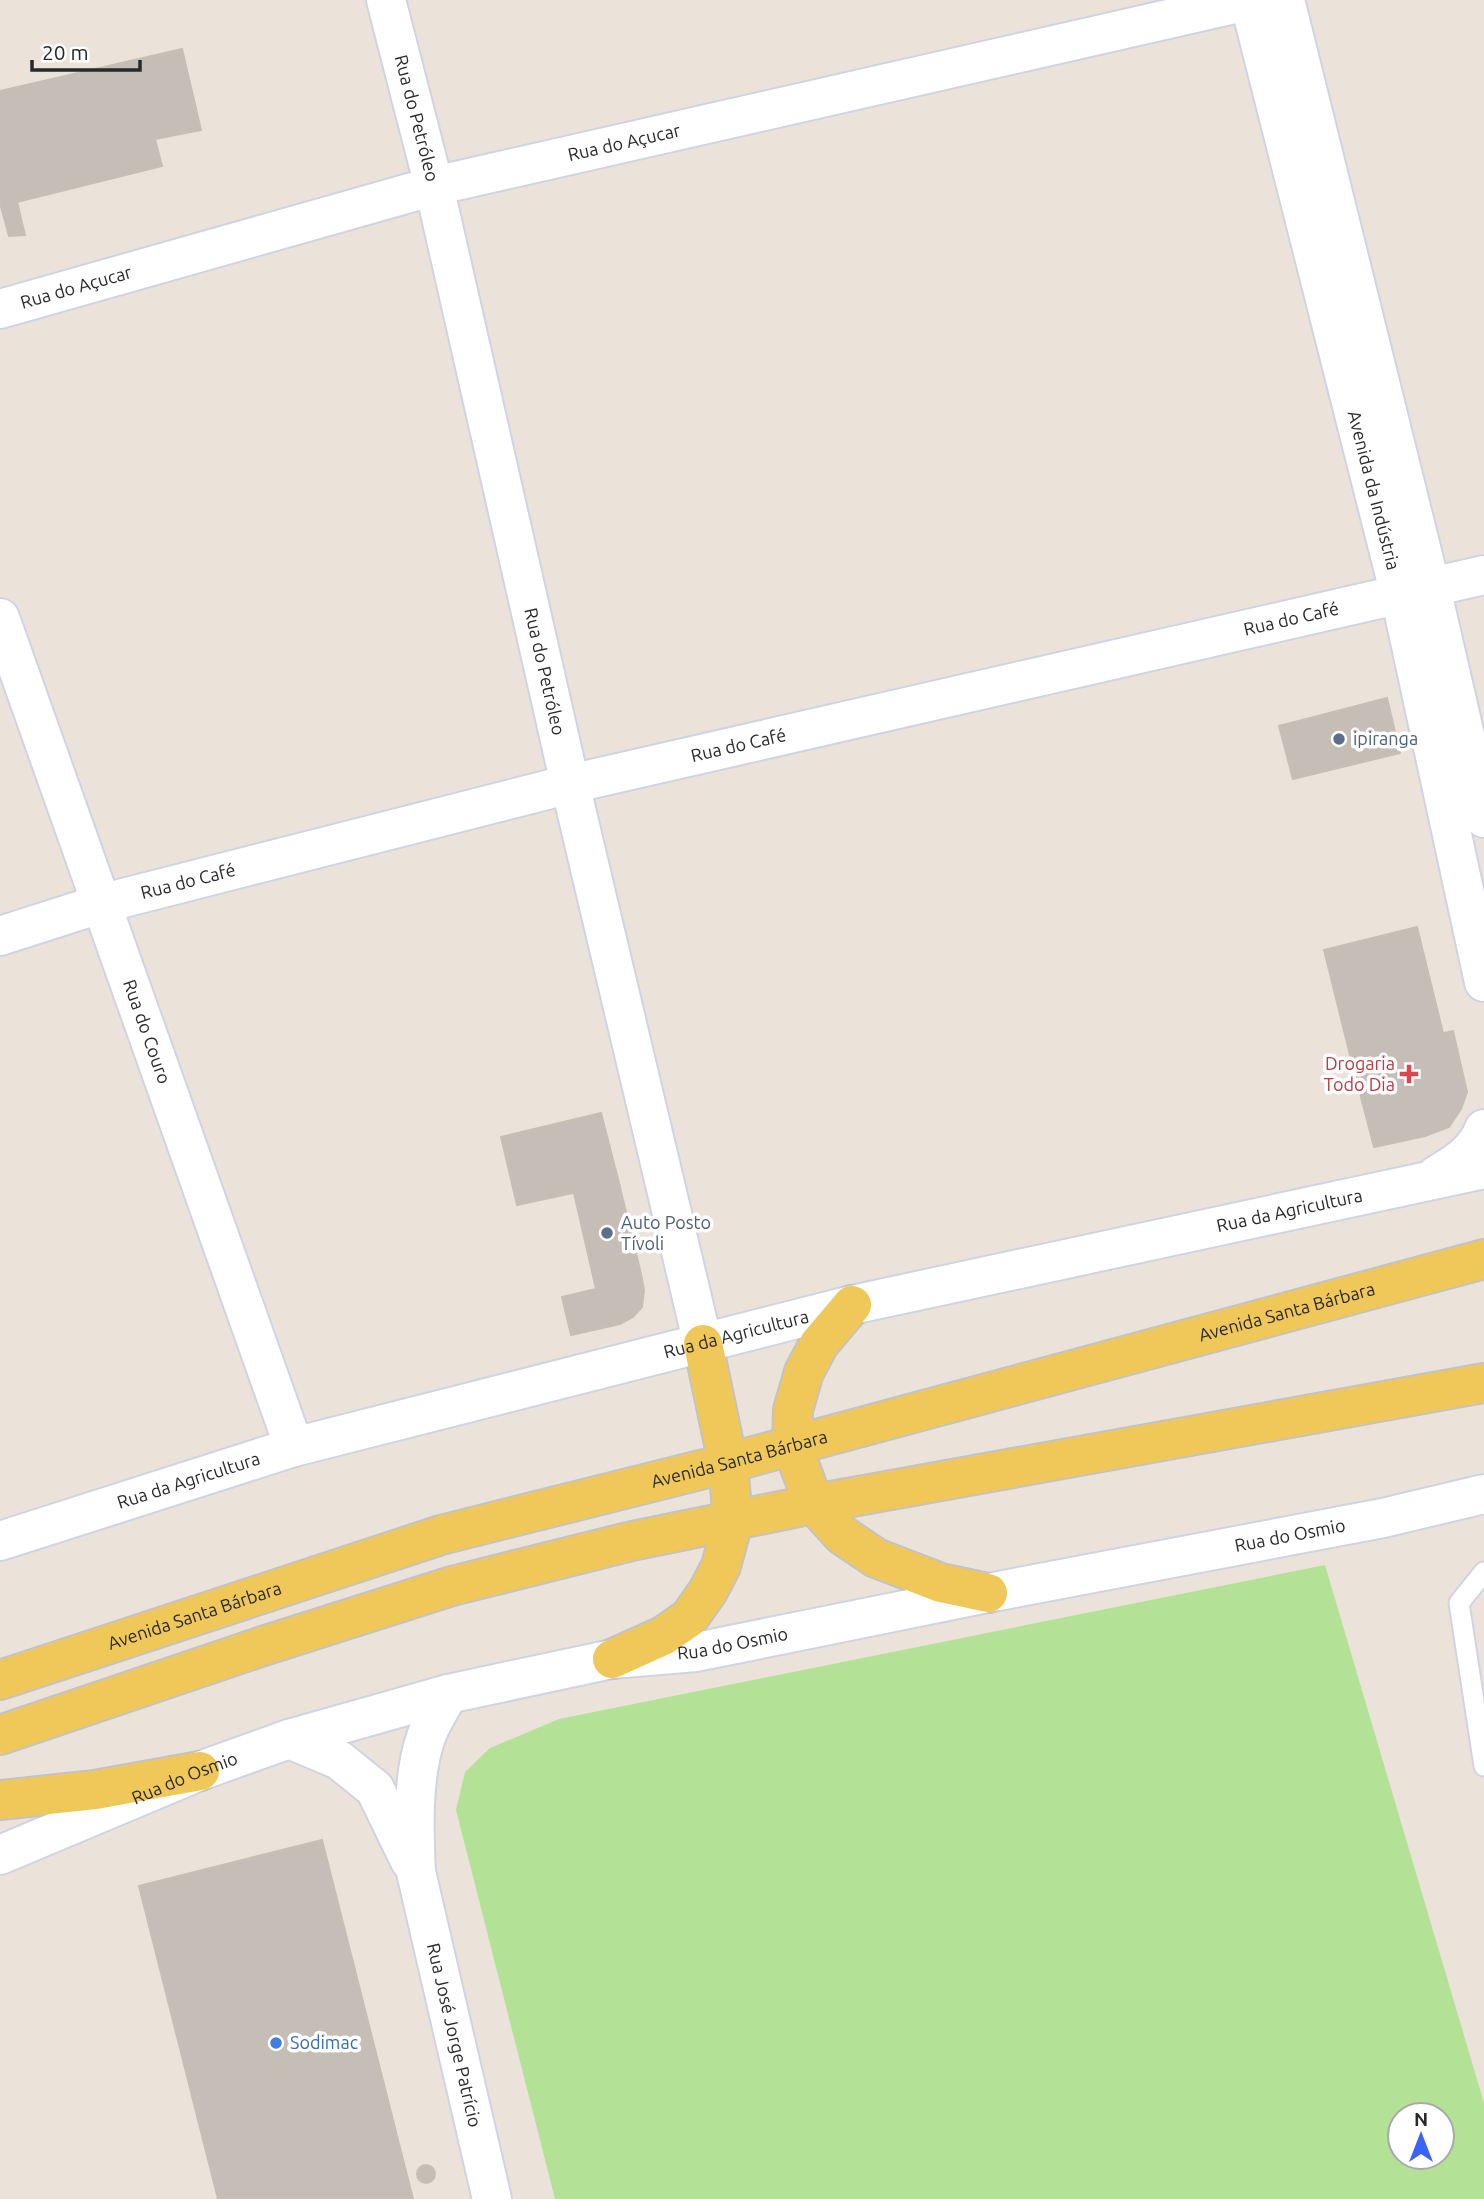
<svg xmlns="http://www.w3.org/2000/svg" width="1484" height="2199" font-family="Ubuntu,sans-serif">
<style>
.green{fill:#b3e296;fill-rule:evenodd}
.building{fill:#c4beb6;stroke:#c6bfb4;stroke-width:2}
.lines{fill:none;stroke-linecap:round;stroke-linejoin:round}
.lane-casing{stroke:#d0d4e2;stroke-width:23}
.street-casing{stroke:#d0d4e2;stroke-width:42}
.secondary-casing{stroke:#d0d4e2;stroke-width:42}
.primary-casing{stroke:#c3c3c3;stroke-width:42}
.lane{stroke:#fff;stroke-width:19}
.street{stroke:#fff;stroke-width:38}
.secondary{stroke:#fff;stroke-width:38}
.primary{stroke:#f0c85a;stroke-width:38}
.service-dot{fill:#5c6f8a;stroke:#fff;stroke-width:2.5}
.health-dot{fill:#e0444e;stroke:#fff;stroke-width:2.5}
.shop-dot{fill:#3f7fe0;stroke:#fff;stroke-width:2.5}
.labels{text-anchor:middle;stroke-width:7;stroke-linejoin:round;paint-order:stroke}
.street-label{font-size:18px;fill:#292929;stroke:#fff}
.service-label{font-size:18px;fill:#4e5e75;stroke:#fff;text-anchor:start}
.health-label{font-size:18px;fill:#be3a42;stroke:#fff;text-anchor:end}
.shop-label{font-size:18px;fill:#366cbe;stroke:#fff;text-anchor:start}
</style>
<rect width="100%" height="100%" fill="#ebe3da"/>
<path class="green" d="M1325,1565L1484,2103V2199H555L456,1810L465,1772L490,1748L559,1719ZM1400,2115H1442V2157H1400Z"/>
<path class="building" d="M182,49L201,130L155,139L162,166L17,202L25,235L9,236L0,203V91Z
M1387,698L1400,753L1293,779L1279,726Z
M1417,927L1443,1033L1350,1055L1324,950Z
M1453,1031L1467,1092L1461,1109L1449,1127L1425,1136L1374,1147L1350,1055Z
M601,1113L619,1183L517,1205L501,1137Z
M619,1183L641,1274L644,1290L642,1307L633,1317L620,1324L571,1335L562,1297L596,1289L574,1193Z
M322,1840L413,2199H218L139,1886Z
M417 2174a9 9 0 1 1 18 0a9 9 0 1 1-18 0Z"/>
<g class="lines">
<defs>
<path id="lane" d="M1484,1572L1459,1603L1484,1766"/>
<g id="street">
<path id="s1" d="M386,0L434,186L570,784L703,1344"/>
<path id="s2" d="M0,309L434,186L1252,0"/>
<path id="s3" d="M0,618L294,1447"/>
<path id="s4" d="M0,936L100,904L570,784L1484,575"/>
<path id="s5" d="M448,1694C441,1708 431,1722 426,1737C412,1777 414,1831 416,1872L492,2199"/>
<path d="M289,1739L339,1760L375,1789L410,1861"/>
</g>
<g id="secondary">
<path id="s6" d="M1249,0L1400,595L1484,982"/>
<path d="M1285,0L1431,588L1484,818"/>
<path d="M1437,1175C1456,1164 1476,1151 1484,1129"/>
<path id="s7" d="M0,1541L294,1447L852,1305L1484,1169"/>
<path id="s8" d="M0,1855L200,1771L289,1739L448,1694L612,1659L696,1652L988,1593L1383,1518L1484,1494"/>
</g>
<g id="primary">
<path d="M852,1305L819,1344L804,1372L793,1410L792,1446L814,1504L842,1535L876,1558L941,1583L988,1593"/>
<path d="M612,1659L663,1636L689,1618L708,1591L721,1566L733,1522L728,1463L703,1344"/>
<path id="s9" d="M0,1680L441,1535L728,1463L1484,1259"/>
<path d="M0,1735L263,1646L452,1586L632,1541L814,1504L1484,1383"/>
<path d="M0,1800L95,1790L200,1771"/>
</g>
</defs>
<use href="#lane" class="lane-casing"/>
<use href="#street" class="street-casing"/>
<use href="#secondary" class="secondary-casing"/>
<use href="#primary" class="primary-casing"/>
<use href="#lane" class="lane"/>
<use href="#street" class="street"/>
<use href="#secondary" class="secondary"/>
<use href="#primary" class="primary"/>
</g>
<g class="service-dot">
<circle cx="1339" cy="739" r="7"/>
<circle cx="607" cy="1233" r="7"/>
</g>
<path class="health-dot" d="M1405.5 1063.5h7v7h7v7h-7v7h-7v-7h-7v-7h7z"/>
<circle class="shop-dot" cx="276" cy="2043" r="7"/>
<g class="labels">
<g class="street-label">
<text dy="6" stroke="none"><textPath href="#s1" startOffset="122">Rua do Petróleo</textPath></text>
<text dy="6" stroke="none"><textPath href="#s2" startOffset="646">Rua do Açucar</textPath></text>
<text dy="6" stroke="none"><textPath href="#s2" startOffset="79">Rua do Açucar</textPath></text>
<text dy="6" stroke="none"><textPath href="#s6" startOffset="506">Avenida da Indústria</textPath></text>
<text dy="6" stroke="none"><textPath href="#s4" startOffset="1330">Rua do Café</textPath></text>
<text dy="6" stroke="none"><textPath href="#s1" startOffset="690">Rua do Petróleo</textPath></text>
<text dy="6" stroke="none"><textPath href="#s4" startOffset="763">Rua do Café</textPath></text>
<text dy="6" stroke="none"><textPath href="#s4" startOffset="196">Rua do Café</textPath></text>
<text dy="6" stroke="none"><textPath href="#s3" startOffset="439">Rua do Couro</textPath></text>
<text dy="6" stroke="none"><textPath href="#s7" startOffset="1332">Rua da Agricultura</textPath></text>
<text dy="6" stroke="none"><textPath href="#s9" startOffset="1339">Avenida Santa Bárbara</textPath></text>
<text dy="6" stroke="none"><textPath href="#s7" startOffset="765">Rua da Agricultura</textPath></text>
<text dy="6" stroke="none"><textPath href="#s9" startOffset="772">Avenida Santa Bárbara</textPath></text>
<text dy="6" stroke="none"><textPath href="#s7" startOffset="198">Rua da Agricultura</textPath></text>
<text dy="6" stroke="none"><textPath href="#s8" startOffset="1334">Rua do Osmio</textPath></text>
<text dy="6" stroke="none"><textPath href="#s9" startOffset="205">Avenida Santa Bárbara</textPath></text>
<text dy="6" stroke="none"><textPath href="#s8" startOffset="766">Rua do Osmio</textPath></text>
<text dy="6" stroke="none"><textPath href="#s8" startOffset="200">Rua do Osmio</textPath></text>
<text dy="6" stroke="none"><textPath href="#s5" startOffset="352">Rua José Jorge Patrício</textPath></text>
</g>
<g class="service-label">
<text x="1353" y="745">ipiranga</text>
<text x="621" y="1229">Auto Posto<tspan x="621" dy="21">Tívoli</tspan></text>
</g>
<g class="health-label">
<text x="1395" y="1070">Drogaria<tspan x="1395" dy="21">Todo Dia</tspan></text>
</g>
<g class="shop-label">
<text x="290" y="2049">Sodimac</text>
</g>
</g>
<g transform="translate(1421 2136)"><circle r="33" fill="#ffffff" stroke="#a9a9a9" stroke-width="2"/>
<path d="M0-5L12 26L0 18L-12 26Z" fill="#3963fa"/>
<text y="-10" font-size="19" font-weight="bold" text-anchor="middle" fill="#292929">N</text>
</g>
<path d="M32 60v10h108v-10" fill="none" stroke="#292929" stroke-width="3.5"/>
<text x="42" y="60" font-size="21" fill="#292929" stroke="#ffffff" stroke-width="5" paint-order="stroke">20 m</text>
</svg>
